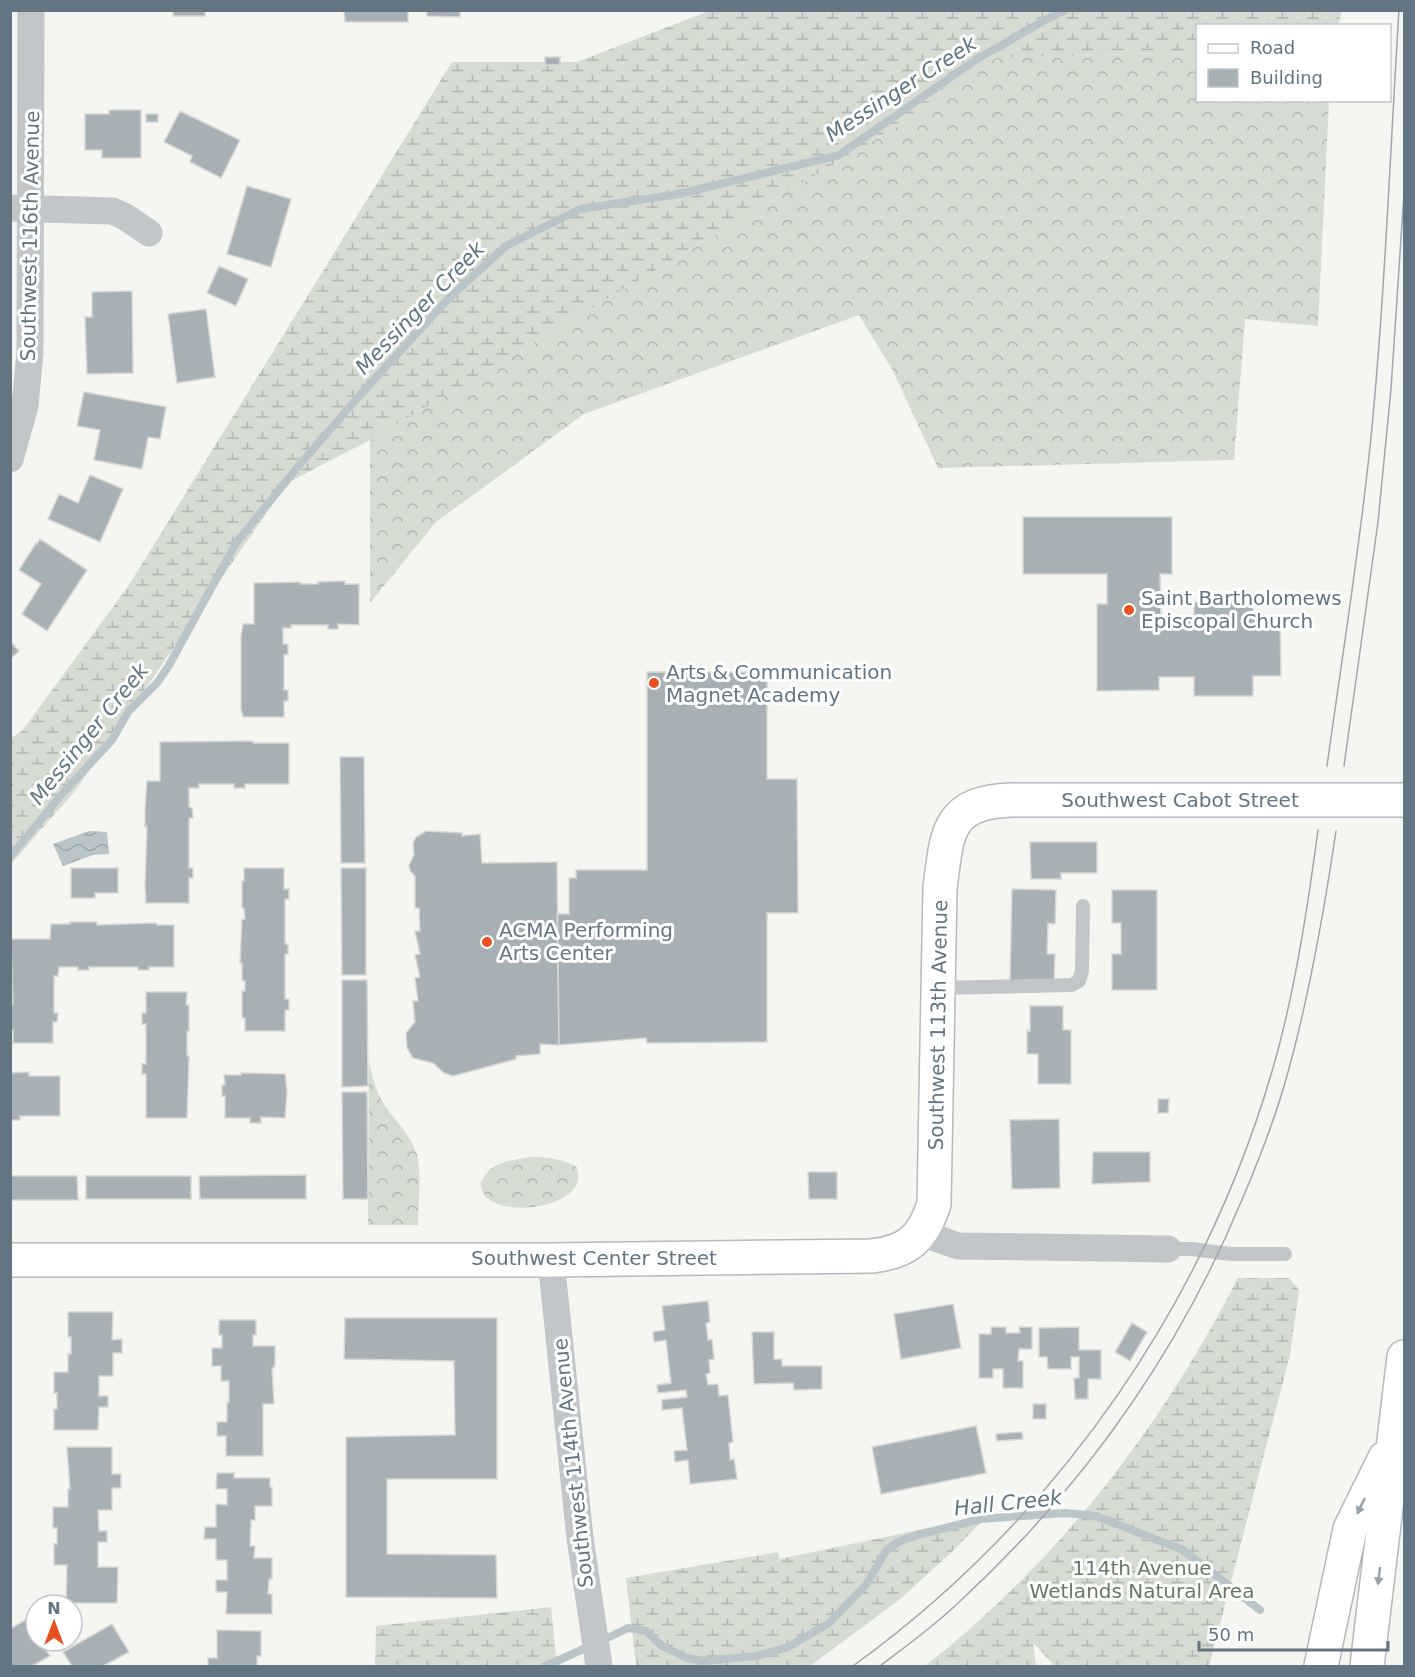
<svg xmlns="http://www.w3.org/2000/svg" width="1415" height="1677" font-family="'DejaVu Sans',sans-serif">
<style>
.forest{fill:url(#forest-crowns)}
.wetland{fill:url(#wetland-marsh)}
.water{fill:url(#water-waves)}
.lines{fill:none;stroke-linecap:round;stroke-linejoin:round}
.stream{stroke:#b9c5c9;stroke-width:8}
.building{fill:#a7b0b5;stroke:#d6d7d4;stroke-width:1.5}
.secondary-casing{stroke:#b4babe;stroke-width:36}
.highway-casing{stroke:#b5b8bb;stroke-width:36}
.lane{stroke:#c2c6c9;stroke-width:14}
.street{stroke:#c2c6c9;stroke-width:27}
.secondary{stroke:#fff;stroke-width:33}
.highway{stroke:#fff;stroke-width:33}
.tram{stroke:#a0a7ad;stroke-width:1.5}
.oneway{fill:#929ea8}
.poi-dot{fill:#e8511f;stroke:#fff;stroke-width:2}
.labels{text-anchor:middle;stroke-width:6;stroke-linejoin:round;paint-order:stroke}
.street-label{font-size:20px;fill:#637583;stroke:#fff}
.poi-label{font-size:20px;fill:#637583;stroke:#fff;text-anchor:start}
.park-label{font-size:20px;fill:#677a62;stroke:#fff}
.water-label{font-size:21px;font-style:italic;fill:#5f7780;stroke:#fff}
</style>
<defs>
<pattern id="forest-crowns" width="20" height="18" patternUnits="userSpaceOnUse" patternTransform="scale(1.5)"><rect width="20" height="18" fill="#d6dcd2"/><path d="M2 6a3 3 0 1 1 6 0M12 15a3 3 0 1 1 6 0" fill="none" stroke="#b1b7b0"/></pattern>
<pattern id="wetland-marsh" width="20" height="14" patternUnits="userSpaceOnUse" patternTransform="scale(1.5)"><rect width="20" height="14" fill="#d6dcd2"/><path d="M1 5h8M5 5V1M11 12h8M15 12V8" fill="none" stroke="#b1b7b0"/></pattern>
<pattern id="water-waves" width="16" height="10" patternUnits="userSpaceOnUse" patternTransform="scale(1.5)"><rect width="16" height="10" fill="#b9c5c9"/><path d="M0 5q4-4 8 0t8 0" fill="none" stroke="#9aa5a9"/></pattern>
</defs>
<rect width="100%" height="100%" fill="#f5f5f1"/>
<path class="forest" d="M1197,52L1198,100L1329,101L1318,326L1245,319L1234,460L938,468L893,371L859,315L584,414L436,522L370,603V440L938,102V60Z
M369,1062C372,1074 374,1086 380,1097C390,1117 411,1133 417,1155C422,1176 418,1203 418,1225H368Z
M531,1157C549,1157 561,1159 577,1167C577,1172 579,1177 578,1181C570,1209 505,1216 486,1197C483,1194 482,1188 480,1184C490,1161 509,1161 531,1157Z"/>
<path class="wetland" d="M709,11H1342L1338,25L1198,26L1197,52L938,60V102L370,440L287,483L75,791L11,864V738L22,731L129,585L452,62H577Z
M1238,1278H1289L1299,1290L1290,1355L1209,1666H1054L1033,1642L1036,1666H925C1058,1562 1161,1428 1238,1278Z
M987,1516L955,1549L899,1600L810,1666H636L626,1578L778,1552L779,1559Z
M551,1607L557,1666H375L376,1626Z"/>
<path class="water" d="M89,831L107,832L109,854L93,855L63,866L53,844Z"/>
<g class="lines">
<path class="stream" d="M10,857L63,793L112,740L128,712L157,683L168,667L236,543L301,463L360,395L447,300L506,246L580,209L679,194L839,155L977,59L1047,19L1066,10
M601,1641L628,1628L646,1631L662,1646L687,1658L704,1661L756,1656L786,1648L828,1624L866,1585L886,1551L898,1542L917,1535L981,1519L1065,1513L1096,1516L1183,1550L1260,1610
M546,1666L590,1646"/>
</g>
<path class="building" d="M173,10H205V16H173Z
M344,10H408V22H345Z
M427,10H460V17L427,16Z
M545,57H560V65H545Z
M109,110H141V158H102V150H85V114H109Z
M180,111L240,140L221,178L190,162L192,156L164,142Z
M146,114H158V122H146Z
M247,186L291,199L271,267L227,254Z
M219,266L248,279L236,306L207,293Z
M132,291L133,373L87,374L85,317H92V292Z
M206,309L215,377L177,383L168,314Z
M84,392L166,407L160,439L148,437L142,469L94,460L100,430L77,426Z
M90,475L123,489L100,542L48,519L59,494L78,503Z
M1023,517H1172V574H1160L1161,615H1159V619H1194V602H1253V619H1280L1281,676H1253V696H1194V677H1159V690L1097,691V604H1107V574H1023Z
M40,539L87,570L47,631L22,614L41,584L19,570L36,543L37,544Z
M345,581V584H359V625L338,624V629H328V625H291V628H283V644H288V654L284,655V690H288V701H284V717H243L241,709V637L243,624H254V583L300,582V584H318V582Z
M10,641L19,651L10,659Z
M647,672H767V779H797L798,913H767V1042L647,1043L646,1038L559,1045L557,914H569V878H576V870H647Z
M253,741V743H289V784H245V788H234V784H199V788H189V807L192,808L193,818H189V868H193V878H189V903H146L145,886L147,826L145,827V808L147,781H160V742Z
M340,757H364L365,863H341Z
M426,831L462,833V836L480,834L482,863L557,862L559,1045L540,1044V1054L516,1056V1059L453,1076L444,1073L433,1063L413,1058L407,1048L406,1033L415,1022L413,1001H418L415,978L420,977L415,955L420,954L415,931H420L419,908H415V876L410,871L409,865L414,855L413,843L416,837Z
M1030,842H1097V873H1061V879H1031Z
M71,868H118V893H95V898H71Z
M244,868H284V889H289V899H285V944H288V954H285V999H289V1010H285V1031H245V1018H242V991H245V981H242V963H240L242,919H245L244,908H242V881H244Z
M341,868H366V975H342Z
M1012,889L1056,890L1055,924L1048,923L1047,954H1055L1054,982L1010,981Z
M1112,890H1157V990H1112V954H1121V923H1112Z
M70,922H97V925L156,923L157,925H174V967H149V970H138V967H89V970H78V967H59L58,976H54V1013H58L57,1022H53V1043H13V1030H11V1004H13L11,939H50L51,924H70Z
M342,980H367L368,1086L342,1087Z
M146,992H187L186,1005H189V1031H187V1056H189L187,1118H146V1074H142V1064H146V1024H142V1013H146Z
M1030,1006H1063V1030H1071V1084H1038V1054H1027V1030L1030,1031Z
M29,1072V1076H60V1116H20V1120H10V1073Z
M241,1073L285,1074L287,1092L285,1118L261,1117V1123H250V1118H225V1096H222V1085H225L224,1075H241Z
M342,1092H367L368,1199H343Z
M1158,1099H1169L1168,1113H1158Z
M1059,1119L1060,1188L1012,1189L1010,1120Z
M1093,1152H1150V1182L1092,1184Z
M808,1172H837V1199H809Z
M306,1175V1199H200L199,1176Z
M10,1176H77L78,1200H10Z
M86,1176H191V1199H86Z
M708,1301L710,1322L706,1323L708,1340L712,1339L714,1359L709,1360L710,1373L706,1374L708,1385L718,1384L719,1396L728,1395L733,1442L729,1443L730,1460L734,1459L737,1479L690,1484L688,1460L675,1462L674,1451L687,1450L682,1408L662,1410V1400L687,1397L686,1390L658,1393L657,1385L671,1383L666,1340L654,1342L653,1332L665,1330L662,1306Z
M953,1304L961,1348L901,1359L894,1314Z
M68,1312H113L112,1340L122,1339V1353H113V1376H99V1396H108V1407H99L98,1430H54V1409H57V1393H54V1372H68V1354H71V1337H68Z
M345,1318H497V1479H387V1554L496,1555L497,1598L346,1597V1437L455,1435L454,1361L344,1359Z
M219,1320H256V1335H253V1346H275V1364L274,1368H272L274,1404H263V1456H226V1436H217V1422H227V1402H229V1381H221V1366H212V1348H222V1335H219Z
M1132,1323L1147,1332L1130,1361L1115,1352Z
M991,1327H1006V1333H1020L1019,1327H1032V1349H1019L1018,1361H1023V1388H1003V1369H993V1378H979V1334H991Z
M1079,1327V1350H1101V1379H1088V1399H1075L1074,1378H1079V1357H1071V1369H1048L1047,1357H1039V1328Z
M752,1332H774V1359H782V1366H822V1389L794,1390L793,1383L754,1384Z
M1033,1404H1046V1419H1033Z
M976,1426L986,1473L881,1494L872,1447Z
M1022,1432L1023,1439L997,1441L996,1434Z
M67,1447H112V1474H121V1488H112V1510H98L99,1531H107V1542H98V1567H118L117,1603H66L67,1565H54V1544H57V1528H53V1507H68V1489H70Z
M217,1473H234V1478H270V1487H272V1506H255V1520H251L250,1546H255L254,1558H272V1579H269L268,1594H272V1614H226L227,1592H216V1580H227V1560H216V1539H204L205,1527H216V1504L227,1505V1489H216Z
M27,1619L36,1634V1641H40L50,1656L32,1666H10V1629Z
M112,1624L129,1652L103,1666H72L63,1652Z
M217,1630L261,1631V1656H257V1666H208V1658H217Z"/>
<g class="lines">
<defs>
<path id="secondary" d="M10,1260H551L872,1256C908,1252 923,1238 934,1204L940,888C947,834 946,802 1011,800H1404"/>
<path id="highway" d="M1321,1666L1350,1529L1385,1458
M1367,1666L1404,1357"/>
</defs>
<use href="#secondary" class="secondary-casing"/>
<use href="#highway" class="highway-casing"/>
<path class="lane" d="M939,988L1072,985L1079,981L1082,971L1083,906
M1168,1249H1191L1231,1254H1285"/>
<path class="street" d="M10,208L112,211L124,216L149,233
M10,459L25,406L30,352L31,10
M921,1233L958,1246L1168,1249
M551,1260L580,1538L599,1666"/>
<use href="#secondary" class="secondary"/>
<use href="#highway" class="highway"/>
<path class="tram" d="M1327,766C1342,657 1360,547 1371,437C1385,295 1390,153 1399,10
M1344,766L1378,522L1391,389L1404,193
M853,1666C1060,1516 1211,1297 1278,1050C1297,978 1308,904 1318,830
M880,1666C906,1646 933,1627 957,1604C1081,1490 1176,1358 1241,1202C1259,1160 1276,1117 1288,1072C1310,993 1324,912 1336,831"/>
</g>
<defs><path id="oneway-solid" d="M-6-.8H1V-3.2L6.5 0L1 3.2V.8H-6Z" transform="scale(1.5)"/></defs>
<g class="oneway">
<use href="#oneway-solid" transform="translate(1361 1506) rotate(116)"/>
<use href="#oneway-solid" transform="translate(1379 1576) rotate(97)"/>
</g>
<g class="poi-dot">
<circle cx="1129" cy="610" r="6"/>
<circle cx="654" cy="683" r="6"/>
<circle cx="487" cy="942" r="6"/>
</g>
<g class="labels">
<g class="street-label">
<text transform="translate(30 236) rotate(-89)" y="7">Southwest 116th Avenue</text>
<text x="1180" y="807">Southwest Cabot Street</text>
<text transform="translate(938 1025) rotate(-89)" y="7">Southwest 113th Avenue</text>
<text x="594" y="1265">Southwest Center Street</text>
<text transform="translate(573 1463) rotate(-96)" y="7">Southwest 114th Avenue</text>
</g>
<g class="poi-label">
<text x="1141" y="605">Saint Bartholomews<tspan x="1141" dy="23">Episcopal Church</tspan></text>
<text x="666" y="679">Arts &amp; Communication<tspan x="666" dy="23">Magnet Academy</tspan></text>
<text x="499" y="937">ACMA Performing<tspan x="499" dy="23">Arts Center</tspan></text>
</g>
<g class="park-label">
<text x="1142" y="1575">114th Avenue<tspan x="1142" dy="23">Wetlands Natural Area</tspan></text>
</g>
<g class="water-label">
<text transform="translate(901 89) rotate(-33)" y="7">Messinger Creek</text>
<text transform="translate(420 308) rotate(-46)" y="7">Messinger Creek</text>
<text transform="translate(89 734) rotate(-51)" y="7">Messinger Creek</text>
<text transform="translate(1008 1503) rotate(-6)" y="7">Hall Creek</text>
</g>
</g>
<rect width="1415" height="1677" fill="none" stroke="#637583" stroke-width="24"/>
<rect x="1196" y="24" width="195" height="78" fill="#ffffff" stroke="#c1c8cd" stroke-width="1.5"/>
<rect x="1208" y="44" width="30" height="9" fill="#ffffff" stroke="#c1c8cd" stroke-width="1.5"/>
<text x="1250" y="54" font-size="18" fill="#637583">Road</text>
<rect x="1208" y="69" width="30" height="18" fill="#a7b0b5" stroke="#c1c8cd" stroke-width="1.5"/>
<text x="1250" y="84" font-size="18" fill="#637583">Building</text>
<g transform="translate(54 1623)"><circle r="28" fill="#ffffff" stroke="#c1c8cd" stroke-width="1.5"/>
<path d="M0-4.5L10 22L0 15L-10 22Z" fill="#e8511f"/>
<text y="-9" font-size="16" font-weight="bold" text-anchor="middle" fill="#637583">N</text>
</g>
<path d="M1199 1641v9h189v-9" fill="none" stroke="#637583" stroke-width="3"/>
<text x="1208" y="1641" font-size="18" fill="#637583" stroke="#ffffff" stroke-width="4.5" paint-order="stroke">50 m</text>
</svg>
